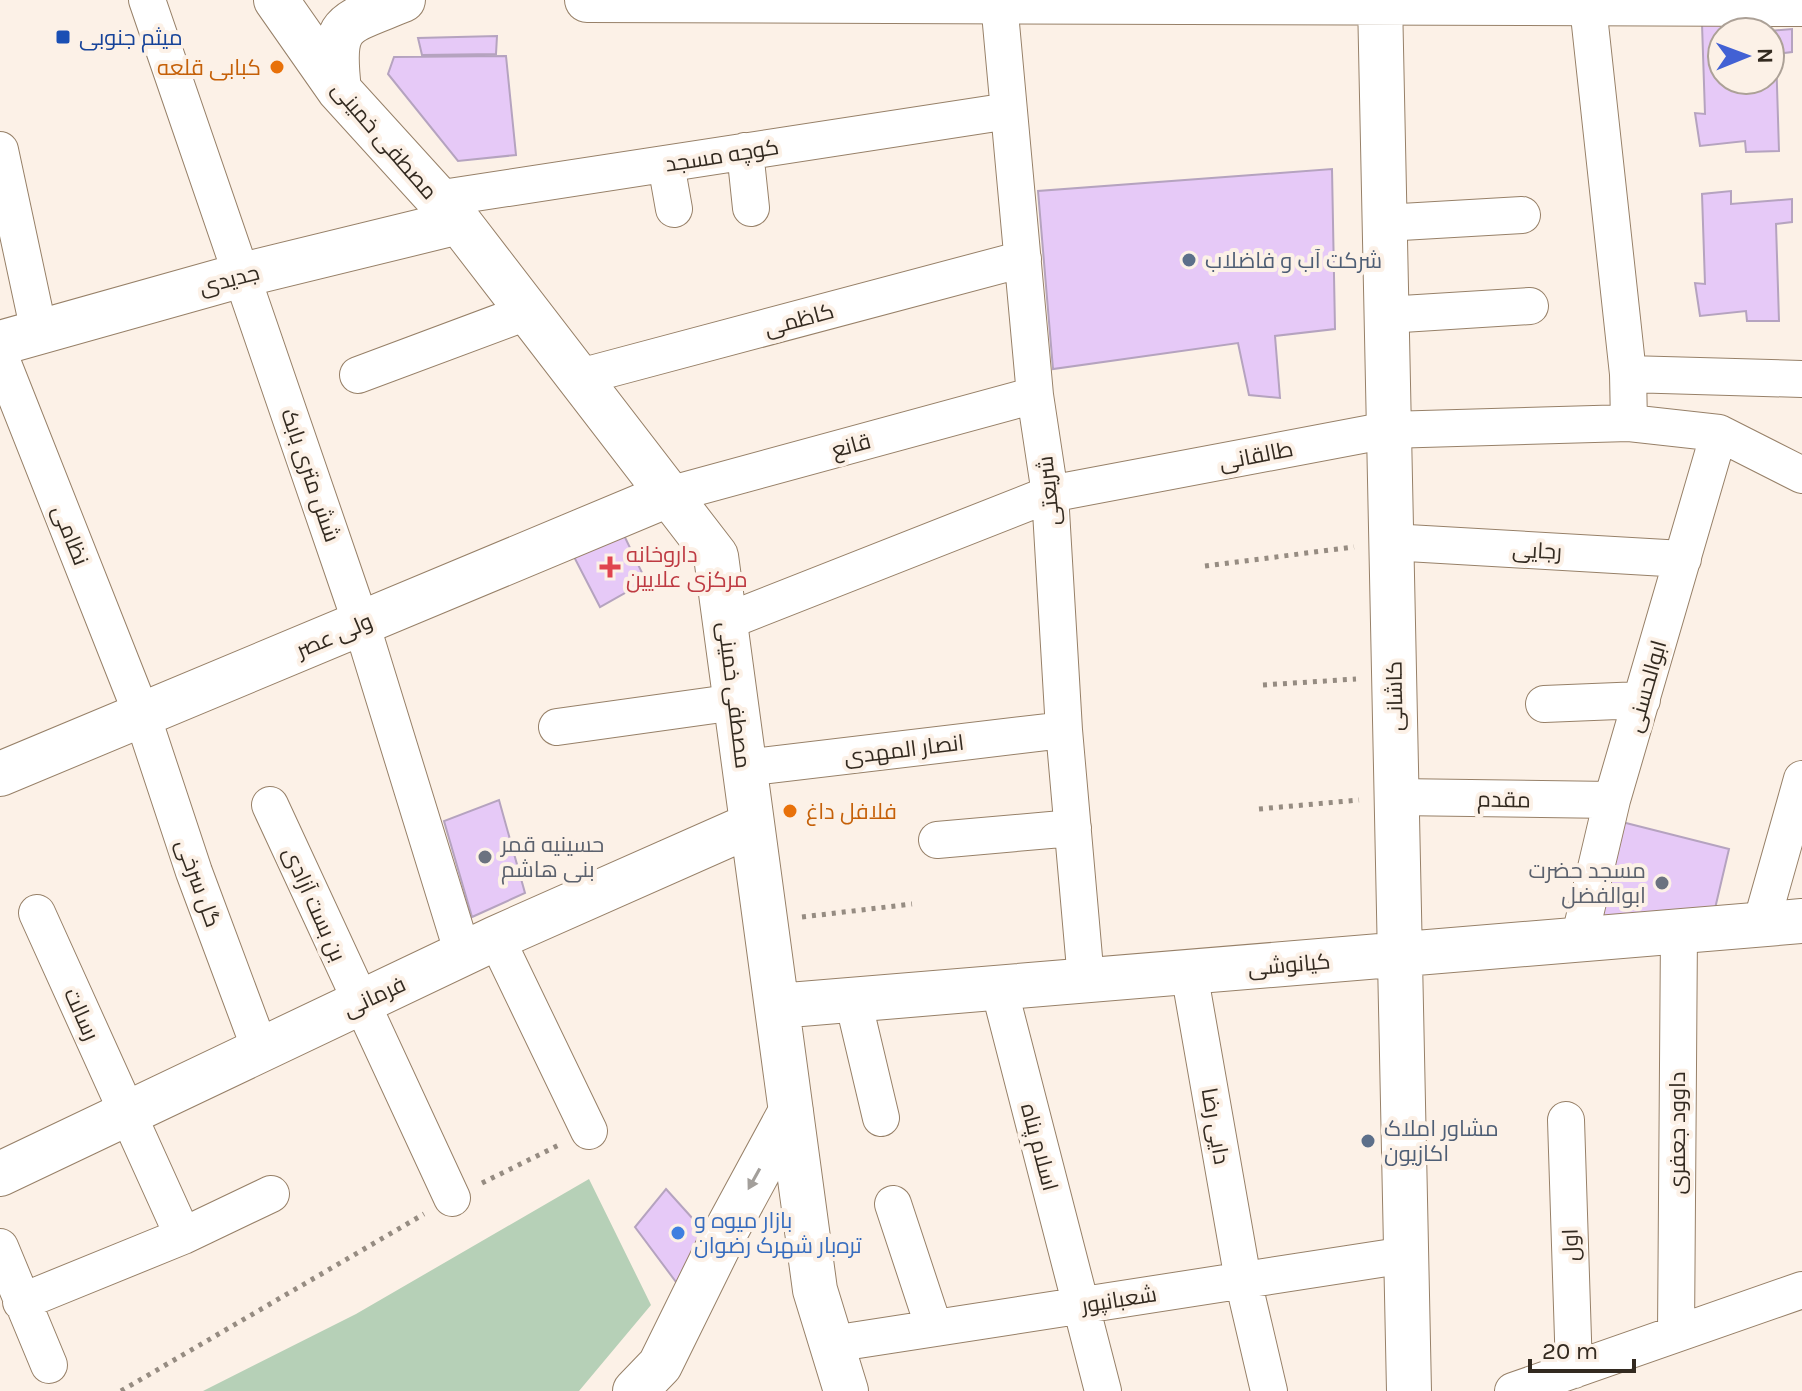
<svg xmlns="http://www.w3.org/2000/svg" width="1802" height="1391" font-family="Karla,Cairo,sans-serif">
<style>
.green{fill:#b6d0b7}
.building{fill:#e6c9f7;stroke:#b5a3bf;stroke-width:2}
.lines{fill:none;stroke-linecap:round;stroke-linejoin:round}
.street-casing{stroke:#978068;stroke-width:38}
.secondary-casing{stroke:#978068;stroke-width:46}
.path{stroke:#968c82;stroke-width:5;stroke-dasharray:4 6;stroke-linecap:butt}
.street{stroke:#fff;stroke-width:36}
.secondary{stroke:#fff;stroke-width:44}
.oneway{fill:#a39f9b}
.transit-dot{fill:#1a4fb4;stroke:#fcf1e7;stroke-width:3}
.food-dot{fill:#e8710a;stroke:#fcf1e7;stroke-width:3}
.service-dot{fill:#5c6f8a;stroke:#fcf1e7;stroke-width:3}
.health-dot{fill:#e0444e;stroke:#fcf1e7;stroke-width:3}
.worship-dot{fill:#6b7280;stroke:#fcf1e7;stroke-width:3}
.shop-dot{fill:#3f7fe0;stroke:#fcf1e7;stroke-width:3}
.labels{text-anchor:middle;stroke-width:8;stroke-linejoin:round;paint-order:stroke}
.transit-label{font-size:22px;fill:#164399;stroke:#fcf1e7;text-anchor:start}
.food-label{font-size:22px;fill:#c56008;stroke:#fcf1e7;text-anchor:end}
.street-label{font-size:22px;fill:#332a20;stroke:#fcf1e7}
.service-label{font-size:22px;fill:#4e5e75;stroke:#fcf1e7;text-anchor:start}
.health-label{font-size:22px;fill:#be3a42;stroke:#fcf1e7;text-anchor:start}
.worship-label{font-size:22px;fill:#5b616d;stroke:#fcf1e7;text-anchor:start}
.shop-label{font-size:22px;fill:#366cbe;stroke:#fcf1e7;text-anchor:start}
</style>
<rect width="100%" height="100%" fill="#fcf1e7"/>
<path class="green" d="M589,1179L651,1305L579,1391H203L356,1314Z"/>
<path class="building" d="M1730,21L1731,32H1722V80H1770V32H1758L1792,29V52L1776,54L1779,151L1746,152L1745,141L1700,146L1695,113L1705,114L1702,24Z
M497,36L496,54L422,55L418,38Z
M506,56L516,155L458,161L388,74L394,57Z
M1332,169L1335,329L1275,336L1280,398L1249,395L1238,343L1053,369L1038,191Z
M1731,191V204L1792,199V222L1776,224L1779,321H1747L1746,311L1700,316L1695,283L1705,284L1702,194Z
M620,527L646,581L600,607L572,553Z
M499,800L525,893L472,917L444,821Z
M1618,821L1729,849L1713,917L1593,926Z
M666,1189L703,1230L679,1286L635,1227Z"/>
<g class="lines">
<defs>
<path id="street" d="M147,0L361,623L463,954
M999,2L1035,395L1050,494L1064,730L1086,980
M1588,6L1628,374L1629,423
M0,150L39,332
M745,151L751,208
M666,164L674,209
M436,199L1009,111
M1384,223L1522,215
M1386,315L1530,306
M0,356L142,715L194,872L260,1049
M1628,374L1802,379
M358,375L527,312
M576,378L1023,259
M668,495L1035,395
M1390,542L1683,559
M725,622L1050,494L1388,430L1629,423L1719,433L1802,475
M1544,704L1642,700
M557,727L736,702
M745,768L1064,730
M1396,797L1612,800
M270,805L452,1198
M937,840L1073,828
M37,913L183,1236
M1761,924L1802,779
M496,938L589,1131
M1579,940L1612,800L1719,433
M1189,972L1243,1280L1269,1391
M999,988L1103,1391
M853,1000L881,1118
M1566,1120L1574,1370
M893,1204L934,1328
M0,1247L49,1365
M21,1302L183,1236L271,1194
M1676,1334L1679,931
M832,1344L1406,1255
M1513,1391L1802,1290"/>
<path id="secondary" d="M276,0L339,90L459,222L716,556L815,1290L846,1391
M587,0L1802,4
M1380,0L1409,1391
M339,90C331,20 342,25 403,0
M0,343L242,275L459,222
M0,774L668,495
M777,1006L1802,921
M0,1174L496,938L751,825
M635,1391L660,1365L726,1231L791,1111"/>
</defs>
<use href="#street" class="street-casing"/>
<use href="#secondary" class="secondary-casing"/>
<path class="path" d="M1205,566L1354,547
M1263,685L1356,679
M1259,809L1359,800
M802,917L912,904
M482,1183L559,1145
M121,1391L424,1214"/>
<use href="#street" class="street"/>
<use href="#secondary" class="secondary"/>
</g>
<defs><path id="oneway-solid" d="M-6-.8H1V-3.2L6.5 0L1 3.2V.8H-6Z" transform="scale(2)"/></defs>
<use class="oneway" href="#oneway-solid" transform="translate(754 1179) rotate(119)"/>
<rect class="transit-dot" x="55" y="29" width="16" height="16" rx="4"/>
<g class="food-dot">
<circle cx="277" cy="67" r="8"/>
<circle cx="790" cy="811" r="8"/>
</g>
<g class="service-dot">
<circle cx="1189" cy="260" r="8"/>
<circle cx="1368" cy="1141" r="8"/>
</g>
<path class="health-dot" d="M606 555h8v8h8v8h-8v8h-8v-8h-8v-8h8z"/>
<g class="worship-dot">
<circle cx="485" cy="857" r="8"/>
<circle cx="1662" cy="883" r="8"/>
</g>
<circle class="shop-dot" cx="678" cy="1233" r="8"/>
<g class="labels">
<g class="transit-label">
<text x="79" y="45">میثم جنوبی</text>
</g>
<g class="food-label">
<text x="261" y="75">کبابی قلعه</text>
<text x="806" y="819" text-anchor="start">فلافل داغ</text>
</g>
<g class="street-label">
<text transform="translate(385 140) rotate(49)" y="8">مصطفی خمینی</text>
<text transform="translate(722 155) rotate(-9)" y="8">کوچه مسجد</text>
<text transform="translate(229 279) rotate(-15)" y="8">جدیدی</text>
<text transform="translate(799 319) rotate(-15)" y="8">کاظمی</text>
<text transform="translate(851 445) rotate(-15)" y="8">قانع</text>
<text transform="translate(1256 455) rotate(-11)" y="8">طالقانی</text>
<text transform="translate(311 475) rotate(71)" y="8">شش متری بابک</text>
<text transform="translate(1048 491) rotate(-96)" y="8">شریعتی</text>
<text transform="translate(71 535) rotate(68)" y="8">نظامی</text>
<text transform="translate(1537 550) rotate(3)" y="8">رجایی</text>
<text transform="translate(334 635) rotate(-23)" y="8">ولی عصر</text>
<text transform="translate(1646 686) rotate(-74)" y="8">ابوالحسنی</text>
<text transform="translate(735 695) rotate(83)" y="8">مصطفی خمینی</text>
<text transform="translate(1394 696) rotate(-91)" y="8">کاشانی</text>
<text transform="translate(904 749) rotate(-7)" y="8">انصار المهدی</text>
<text transform="translate(1504 799) rotate(1)" y="8">مقدم</text>
<text transform="translate(199 883) rotate(70)" y="8">گل سرخی</text>
<text transform="translate(315 904) rotate(66)" y="8">بن بست آزادی</text>
<text transform="translate(1289 964) rotate(-5)" y="8">کیانوشی</text>
<text transform="translate(374 996) rotate(-25)" y="8">فرمانی</text>
<text transform="translate(82 1014) rotate(66)" y="8">رسالت</text>
<text transform="translate(1216 1126) rotate(80)" y="8">دایی رضا</text>
<text transform="translate(1677 1133) rotate(-90)" y="8">داوود جعفری</text>
<text transform="translate(1040 1147) rotate(75)" y="8">اسلام پناه</text>
<text transform="translate(1570 1245) rotate(-92)" y="8">اول</text>
<text transform="translate(1119 1299) rotate(-9)" y="8">شعبانپور</text>
</g>
<g class="service-label">
<text x="1205" y="268">شرکت آب و فاضلاب</text>
<text x="1384" y="1136">مشاور املاک<tspan x="1384" dy="25">اکازیون</tspan></text>
</g>
<g class="health-label">
<text x="626" y="562">داروخانه<tspan x="626" dy="25">مرکزی علایین</tspan></text>
</g>
<g class="worship-label">
<text x="501" y="852">حسینیه قمر<tspan x="501" dy="25">بنی هاشم</tspan></text>
<text x="1646" y="878" text-anchor="end">مسجد حضرت<tspan x="1646" dy="25">ابوالفضل</tspan></text>
</g>
<g class="shop-label">
<text x="694" y="1228">بازار میوه و<tspan x="694" dy="25">تره‌بار شهرک رضوان</tspan></text>
</g>
</g>
<g transform="translate(1746 56) rotate(89)"><circle r="38" fill="#fcf1e7" stroke="#aca197" stroke-width="2"/>
<path d="M0-6L14 30L0 20L-14 30Z" fill="#4261d4"/>
<text y="-12" font-size="22" font-weight="bold" text-anchor="middle" fill="#332a20">N</text>
</g>
<path d="M1530 1359v12h104v-12" fill="none" stroke="#332a20" stroke-width="4"/>
<text x="1542" y="1359" font-size="24" fill="#332a20" stroke="#fcf1e7" stroke-width="6" paint-order="stroke">20 m</text>
</svg>
